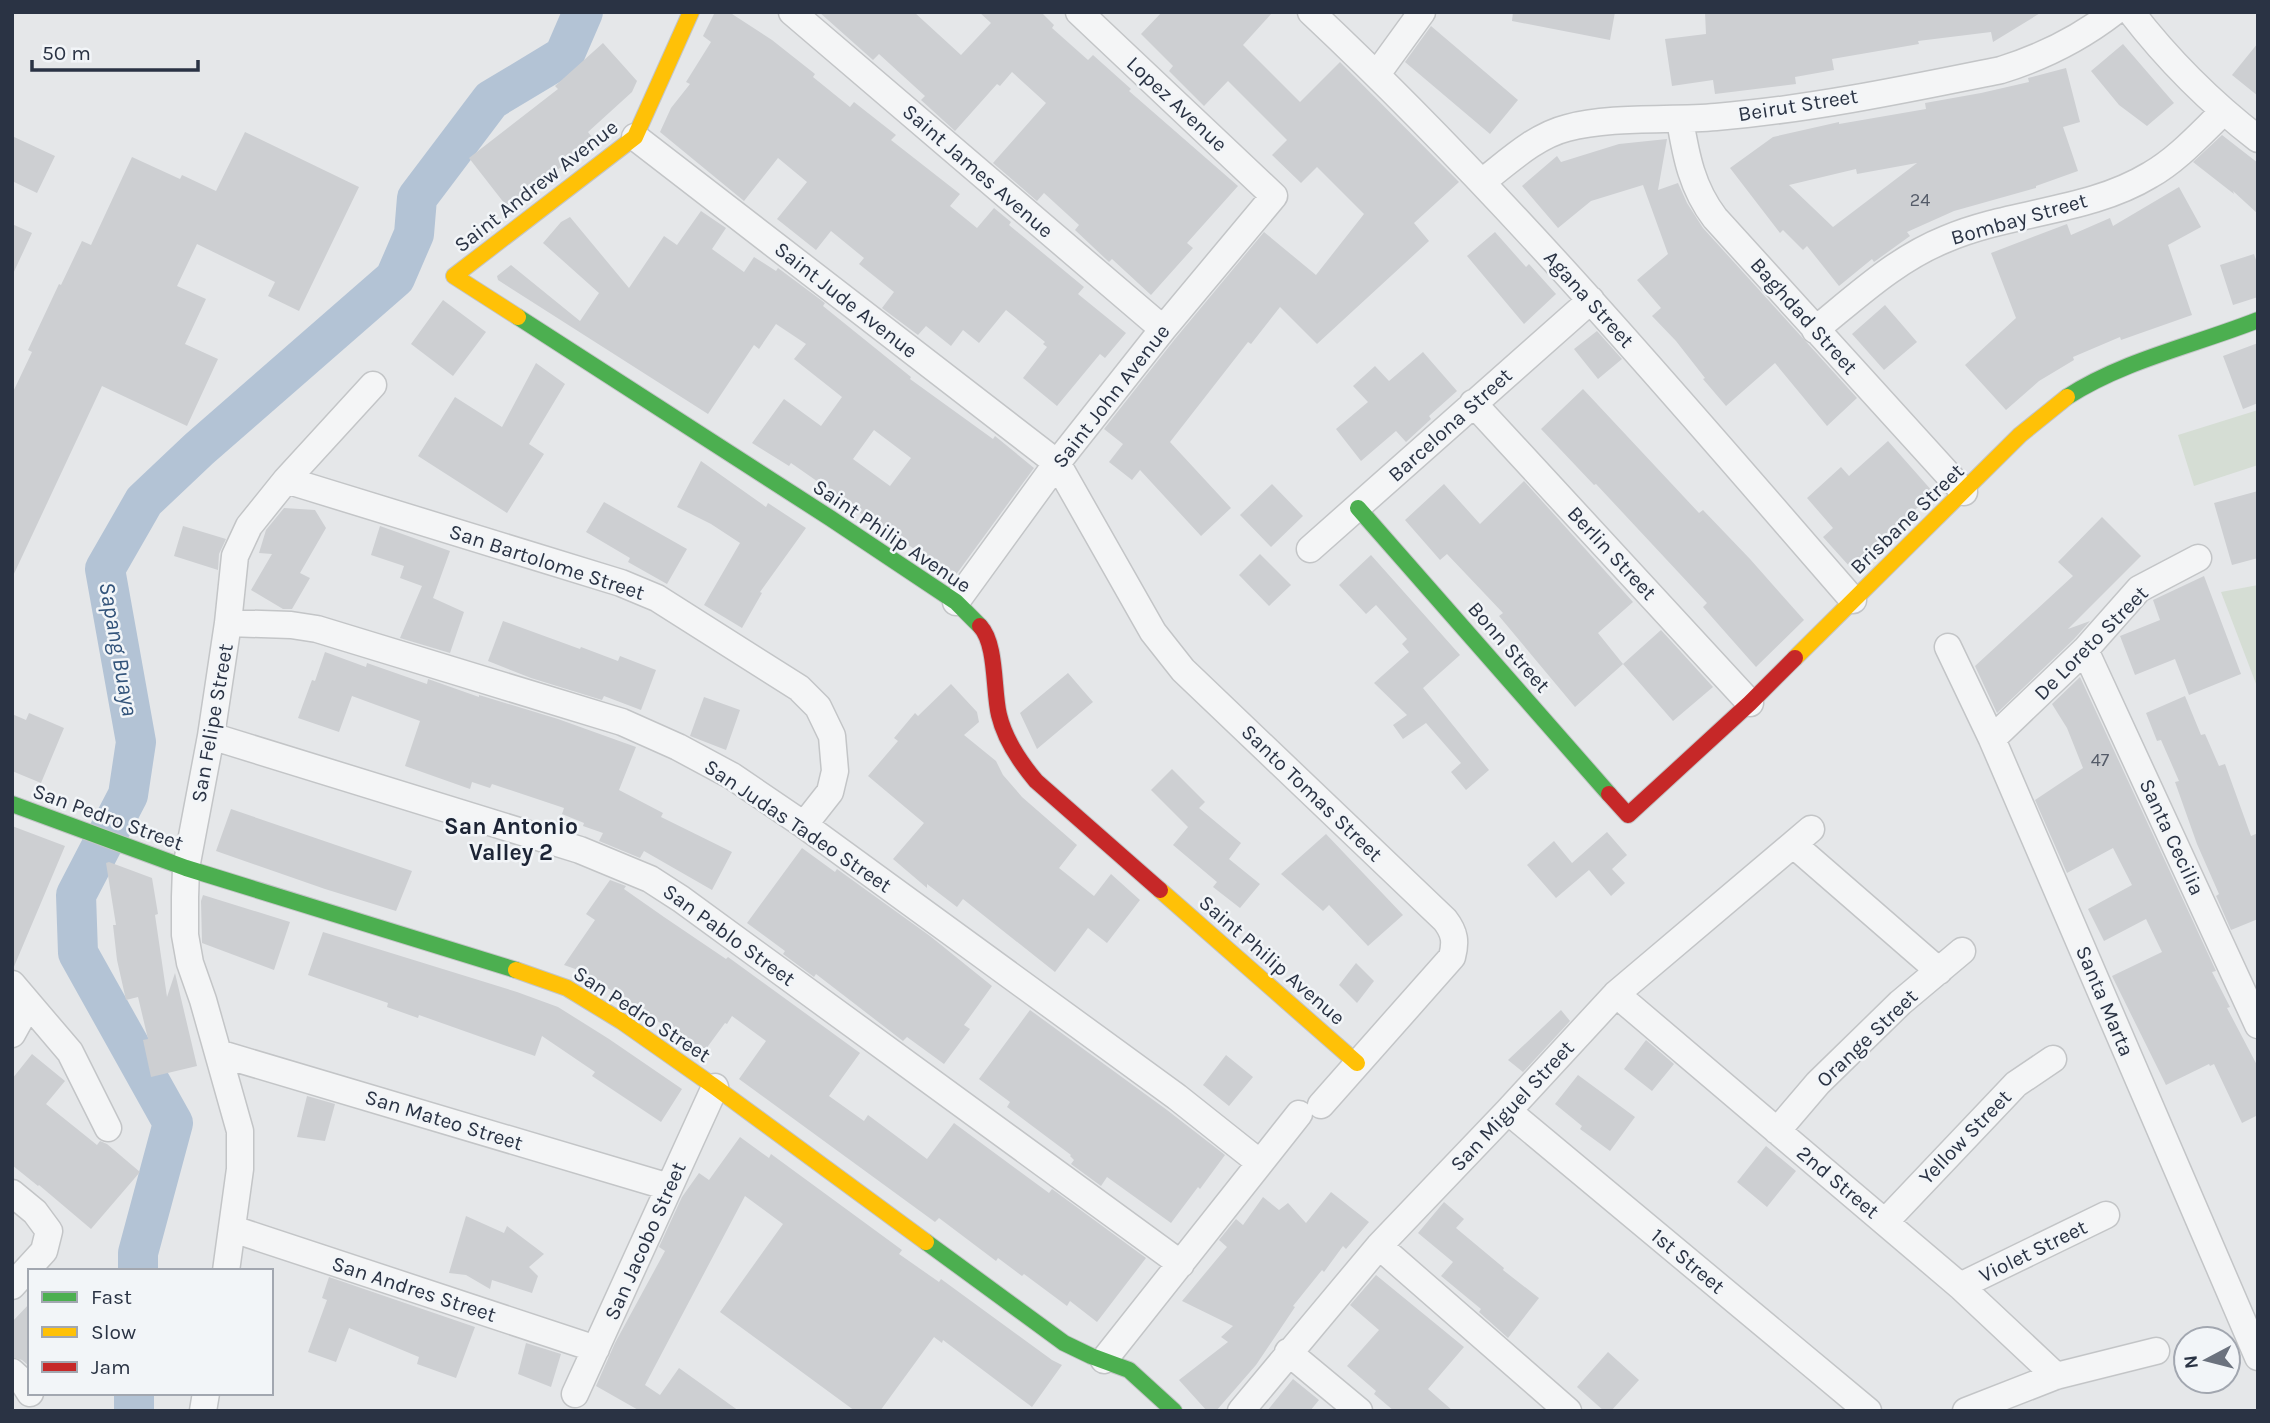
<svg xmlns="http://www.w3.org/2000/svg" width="2270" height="1423" font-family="Karla,sans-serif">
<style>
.green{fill:#d5ddd4}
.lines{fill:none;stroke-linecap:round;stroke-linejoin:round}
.river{stroke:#b3c3d5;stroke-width:40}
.building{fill:#cdcfd2;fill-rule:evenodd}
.street-casing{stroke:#c3c5c7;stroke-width:29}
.fast-casing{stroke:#c3c5c7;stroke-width:18}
.slow-casing{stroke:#c3c5c7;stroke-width:18}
.jam-casing{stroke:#c3c5c7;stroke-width:18}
.street{stroke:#f4f5f6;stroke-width:26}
.fast{stroke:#4caf50;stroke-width:16}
.slow{stroke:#ffc107;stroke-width:16}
.jam{stroke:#c62828;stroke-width:16}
.labels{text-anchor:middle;stroke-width:5;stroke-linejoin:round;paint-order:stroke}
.number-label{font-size:18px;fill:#545b68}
.street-label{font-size:21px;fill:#2a3344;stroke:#f2f5f8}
.water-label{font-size:23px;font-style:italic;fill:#32537a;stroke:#f2f5f8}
.neighbourhood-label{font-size:23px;font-weight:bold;fill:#1c2435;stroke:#f2f5f8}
</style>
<rect width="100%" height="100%" fill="#e5e7e9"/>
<path class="green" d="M2258,410V465L2194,486L2178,435Z
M2258,585V689L2221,592Z"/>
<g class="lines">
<path class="river" d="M138,1271V1253L173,1123L78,953L76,895L128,795L136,742L105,569L144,501L199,449L395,278L414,234L417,198L491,100L564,56L583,12
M134,1411V1393"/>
</g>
<path class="building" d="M715,12H729L772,40L815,74L813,77L850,107L854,102L896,135L891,140L960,194L950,206L977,228L994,208L1011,222L1009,225L1084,287L1078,294L1126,333L1105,358L1100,354L1057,406L1023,378L1047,347L1043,344L1045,342L1006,310L979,343L963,330L951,346L926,326L918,335L882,308L894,292L859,264L864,258L831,231L816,250L777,219L807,182L778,158L744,201L660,132L671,108L690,84L686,82L711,42L703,36Z
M819,12H914L961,55L991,23L979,12H1041L1054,25L1052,28L1088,60L1093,55L1131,89L1129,91L1238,186L1187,243L1193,248L1151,295L1112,259L1109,262L1075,230L1079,225L1044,193L1037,201L993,163L1046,103L1012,72L1000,86L997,84L955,131L921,100L925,96L879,54L873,60Z
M1162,12H1273L1243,45L1300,102L1340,62L1459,182L1414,223L1429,241L1317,344L1280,307L1251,344L1248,342L1170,442L1231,508L1201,536L1140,470L1132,480L1109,462L1123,444L1104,429L1175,339L1264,232L1316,275L1364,214L1317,167L1301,183L1272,155L1287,140L1228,81L1204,106L1169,71L1173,66L1141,34Z
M1513,12H1615L1610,40L1512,21Z
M1705,12H2042L1993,42L1991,32L1918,41L1919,44L1832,59L1834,70L1795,77L1796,84L1715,94L1713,80L1672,86L1665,39L1706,34Z
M1431,26L1518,100L1490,134L1405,62Z
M603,43L637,81L632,92L588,132L595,141L508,208L469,158L558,89L555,86Z
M2258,43V96L2232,75Z
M2123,44L2174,103L2147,126L2119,105L2091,71Z
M2066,68L2080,122L2063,127L2078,171L2036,186V188L1954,211L1907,232L1910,236L1874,262L1872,259L1839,286L1807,246L1803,250L1783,230L1780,233L1730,168L1773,137L1839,122V124L1926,109L1925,103L1981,93L2029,82L2028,78ZM1917,163L1833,227L1789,185L1856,169L1857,174Z
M245,132L359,187L299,311L268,296L275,282L197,244L177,286L206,299L185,344L218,359L187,426L102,386L12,578V394L32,352L28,350L59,284L61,285L82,241L91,245L132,157L180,179L182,175L216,191Z
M2222,135L2258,163V214L2233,191L2234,194L2193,162Z
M12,136L55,156L37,193L12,181Z
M1667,139L1658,190L1678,183L1687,203L1703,228L1857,398L1827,426L1775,363L1726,406L1703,379L1705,378L1676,341L1652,316L1661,308L1637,280L1668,254L1643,185L1591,201L1558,228L1522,186L1557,156L1561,162L1619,144Z
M2179,187L2201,227L2168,245L2192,315L2121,340L2120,337L2073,357L2074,360L2039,381L2006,410L1965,365L2016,318L1991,253L2067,224L2071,235L2110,218L2113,226Z
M701,211L726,228L712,249L744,272L754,257L776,271L778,268L825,303L823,306L911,377L910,379L993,439L995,436L1034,468L955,576L833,495L834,493L791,463L789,466L752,443L784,399L821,426L842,397L794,359L806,344L776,324L759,349L754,345L708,414L498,280L497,276L511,265L580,321L599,293L543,243L561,222L570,217L629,288L664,236L677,245ZM874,430L911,458L890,486L853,459Z
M12,224L32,233L12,276Z
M1495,232L1526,267L1529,264L1556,294L1524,324L1467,256Z
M2254,254L2258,266V297L2233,305L2220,265Z
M443,300L486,332L453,376L411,344Z
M1885,305L1917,342L1884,370L1852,334Z
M1597,331L1622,359L1598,379L1574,349Z
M2258,343V403L2243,409L2223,356Z
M1423,352L1457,391L1429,416L1431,419L1406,442L1396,431L1361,461L1336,429L1368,402L1353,386L1375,366L1389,381Z
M536,363L565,384L529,444L544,454L507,513L418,456L455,397L502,427Z
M1583,389L1699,513L1703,510L1750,559L1804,620L1756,667L1703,607L1707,603L1596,484L1594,485L1541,429Z
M1888,441L1933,492L1899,526L1897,524L1850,567L1823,537L1833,528L1807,498L1841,467L1849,476Z
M701,461L766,507L768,503L806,528L760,592L762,593L742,628L704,605L740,543L711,524L677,507Z
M1524,481L1633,602L1598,633L1623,664L1575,707L1499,616L1503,613L1447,554L1440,560L1405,520L1444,484L1480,524Z
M1272,484L1303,516L1271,547L1240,515Z
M2258,491V558L2232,565L2214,503Z
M604,502L687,549L667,584L628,562L630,558L586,532Z
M284,508L315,510L326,528L300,573L310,578L292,609H283L251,590L272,554L259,553L266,530Z
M2102,517L2141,556L2068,629L2090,621L2074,639L1997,713L1975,666L2073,576L2058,562Z
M183,526L226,539L219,554L218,570L174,556Z
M380,526L450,551L433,598L464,612L450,653L400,638L422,586L400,578L404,566L371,555Z
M1260,554L1291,585L1269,606L1239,575Z
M1371,555L1460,655L1423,688L1489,770L1466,790L1451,772L1461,763L1426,723L1403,739L1393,725L1407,715L1374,683L1409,652L1402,644L1407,639L1376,605L1366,614L1339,585Z
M2204,576L2241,674L2189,695L2175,659L2135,675L2120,636L2160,620L2153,600Z
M503,621L580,649L581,647L618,661L620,656L656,670L641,710L604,696L602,700L531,678L488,661Z
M1661,630L1713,687L1673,721L1623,664Z
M325,652L366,667L367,663L427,684L428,679L479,697V695L558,719L636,747L619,790L663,813L661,817L732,852L712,890L644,851L640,858L599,841L603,833L583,826L584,823L562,814L564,808L492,784L490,788L472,782L470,789L405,766L420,721L352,696L339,732L298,718L312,680L315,681Z
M1068,673L1093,702L1037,749L1020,713Z
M2080,677L2216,971L2212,972L2230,1007L2227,1008L2258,1067V1115L2242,1123L2214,1064L2210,1066L2209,1064L2166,1085L2112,976L2162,952L2146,919L2104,941L2088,909L2132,885L2113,848L2067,873L2035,800L2083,768L2067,728L2052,704Z
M951,684L977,712L979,722L964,735L996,761L1003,775L1022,797L1077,845L1059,868L1094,896L1111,874L1140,900L1107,943L1088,928L1055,972L963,899L957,907L927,884V888L893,859L924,823L868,776L898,741L894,738L915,713L918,716Z
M2185,696L2201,735L2205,734L2219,766L2225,764L2251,836L2258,833V919L2231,930L2217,898L2216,896L2219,894L2197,844L2175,782L2179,781L2161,740L2157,741L2146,713Z
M704,697L740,710L726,750L690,736Z
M29,713L64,728L41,783L12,771V714L26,720Z
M1172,769L1205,802L1199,808L1241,843L1229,859L1260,884L1240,908L1213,887L1217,882L1173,845L1188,827L1151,790Z
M231,809L412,871L396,911L325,889L216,851Z
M12,826L65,846L13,969H12Z
M1607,832L1627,855L1612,869L1625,883L1611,896L1589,870L1556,898L1527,865L1554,841L1572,863Z
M1326,834L1403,915L1368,946L1329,905L1323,911L1281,874Z
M802,848L835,872L837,869L930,936L992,986L964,1025L970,1029L944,1064L907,1037L903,1041L816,974L814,977L783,954L785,951L747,923Z
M109,862L152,878L158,914L155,915L167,997L175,973L197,1066L151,1077L143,1040L148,1039L138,997L126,1000L117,960L113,925H116L106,863Z
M610,880L626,886L624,889L664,917L726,959L728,957L860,1053L829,1096L864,1121L868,1115L927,1159L954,1123L1049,1193L1052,1189L1146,1258L1097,1322L1070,1301L1067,1306L1024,1274L1022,1276L998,1258L996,1261L939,1218L935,1222L739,1079L766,1041L732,1016L727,1024L725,1023L703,1053L632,1003L578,970L564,965L595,920L586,914Z
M203,895L290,922L274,970L202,943L201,901Z
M323,932L517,992L558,1007L609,1039L682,1089L661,1122L592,1076L595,1072L542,1036L535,1056L419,1015L418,1018L387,1007L388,1003L308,975Z
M1356,963L1374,981L1357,1003L1339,985Z
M1030,1010L1167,1110L1225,1155L1200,1189L1198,1187L1171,1223L1107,1177L1101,1186L1071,1164L1074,1160L1070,1156L1071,1155L1007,1107L1010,1102L979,1079Z
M1561,1010L1570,1021L1523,1072L1508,1060Z
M1646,1040L1674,1064L1652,1091L1624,1069Z
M32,1054L65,1081L46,1104L97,1145L100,1141L107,1144L140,1172L91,1229L39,1185L38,1186L12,1165V1079Z
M1226,1055L1253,1077L1229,1106L1203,1085Z
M1578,1075L1635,1117L1610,1151L1580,1129L1582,1126L1555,1104Z
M307,1096L335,1104L325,1141L297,1137Z
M740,1137L769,1158L771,1154L902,1250L899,1254L939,1282L941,1279L1052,1360L1062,1365L1032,1407L943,1340L942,1343L934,1337L880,1411H855L720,1312L783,1224L745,1196L645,1385L660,1395L679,1368L739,1411H640L596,1386L615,1343L665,1251L659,1247L682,1197L699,1173L709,1180Z
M1766,1146L1796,1171L1767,1207L1737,1182Z
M1331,1192L1369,1222L1346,1249L1343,1246L1324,1272L1322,1270L1293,1306L1295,1307L1256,1365L1216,1411H1207L1179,1380L1228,1342L1221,1337L1233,1326L1182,1301L1227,1247L1219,1240L1236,1219L1243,1225L1263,1197L1279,1210L1288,1203L1306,1223Z
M1444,1202L1464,1219L1456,1228L1504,1268L1503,1270L1539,1298L1508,1338L1479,1312L1481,1309L1441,1276L1453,1262L1418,1233Z
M466,1216L504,1233L507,1226L544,1254L529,1267L538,1276L532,1293L492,1280L490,1289L466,1275L449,1273Z
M1376,1275L1464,1347L1428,1389L1453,1411H1394L1374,1394L1376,1391L1347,1366L1379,1330L1350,1305Z
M329,1277L475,1327L456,1378L417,1364L419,1357L349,1328L336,1362L308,1352L327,1300L322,1298Z
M30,1303V1367L22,1360L12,1357V1322Z
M526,1343L561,1354L551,1387L518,1374Z
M1608,1352L1639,1380L1611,1411H1604L1577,1387Z
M1293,1379L1319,1400L1310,1411H1267Z"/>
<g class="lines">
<defs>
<path id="street" d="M792,12L1163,329
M1311,12C1506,195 1678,399 1853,600
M2131,12C2168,60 2210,102 2258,139
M1377,74L1422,12
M1680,120C1686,156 1692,188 1715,218L1964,492
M635,137L1057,463L1153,632L1183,670L1445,920C1455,933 1456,942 1452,957L1321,1105
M1482,182C1508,162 1535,136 1567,128C1611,116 1670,121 1716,117C1812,109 1907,89 2001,70C2043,57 2079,39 2114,12
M1815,330C1857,296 1896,259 1946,239C2012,211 2089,212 2150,175C2178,159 2200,134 2223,112
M1473,403L1750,703
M286,480L621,583L657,598L799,688L818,707L832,736L835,771L830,792L804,825
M1310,549L1591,300
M956,602L1057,463L1163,329L1274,196L1079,12
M228,623L291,625L317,629L622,722L678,747L732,776L804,825L1177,1097L1260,1163
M1948,647L1992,739L2258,1357
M2085,650L2258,1025
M211,736L580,850L650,879L681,899L1181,1264
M1992,739L2085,650L2139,589L2198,558
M1794,845L1939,971
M12,984L70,1052L108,1128
M1616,994L1960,1286L2056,1376
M12,1034L28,1005
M218,1053L669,1187
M1508,1111L1868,1411
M1777,1131L1818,1083L1900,1003L1962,951
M12,1193L35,1212L49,1231L44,1251L12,1286
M1885,1222L2016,1084L2053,1059
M233,1229L596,1349
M1379,1246L1568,1411
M226,1271L240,1169V1131L203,1000L190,963L185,935V897L186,868L211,736L228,623L235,556L249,526L286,480L373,385
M1960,1286L2106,1215
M1288,1352L1359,1411
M1104,1360L1299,1114
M12,1372L23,1382L30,1393
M575,1394L715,1087
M203,1411L206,1393
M1241,1411L1379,1246L1508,1111L1616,994L1811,829
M1966,1411L2056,1376L2156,1351"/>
<path id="fast" d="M518,317L830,518L956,602L980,626
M2067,397C2124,360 2195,345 2258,320
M1358,508L1609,794
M12,804L186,868L516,970
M926,1242L1064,1343L1091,1356L1129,1370L1174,1411"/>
<path id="slow" d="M518,317L454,276L635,137L691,12
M1795,658L2020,435L2067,397
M1160,890L1357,1063
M516,970L567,988L621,1021L715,1087L926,1242"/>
<path id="jam" d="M980,626C997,644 993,691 999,715C1005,740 1020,762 1036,781L1160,890
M1609,794L1628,815L1750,703L1795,658"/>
</defs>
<use href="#street" class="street-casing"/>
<use href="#fast" class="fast-casing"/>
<use href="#slow" class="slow-casing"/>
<use href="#jam" class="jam-casing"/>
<use href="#street" class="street"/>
<use href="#fast" class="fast"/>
<use href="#slow" class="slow"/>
<use href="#jam" class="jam"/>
</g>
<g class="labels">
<g class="number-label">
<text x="1920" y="206">24</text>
<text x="2100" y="766">47</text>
</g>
<g class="street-label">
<text transform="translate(1177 104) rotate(43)" y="7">Lopez Avenue</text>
<text transform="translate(1798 105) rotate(-9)" y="7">Beirut Street</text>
<text transform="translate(978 171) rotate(41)" y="7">Saint James Avenue</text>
<text transform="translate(536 186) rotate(-38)" y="7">Saint Andrew Avenue</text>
<text transform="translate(2019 219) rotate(-16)" y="7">Bombay Street</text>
<text transform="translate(1589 299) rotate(48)" y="7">Agana Street</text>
<text transform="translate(846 300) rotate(38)" y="7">Saint Jude Avenue</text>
<text transform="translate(1804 316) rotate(48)" y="7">Baghdad Street</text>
<text transform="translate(1111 396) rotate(-52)" y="7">Saint John Avenue</text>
<text transform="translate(1450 425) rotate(-42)" y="7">Barcelona Street</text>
<text transform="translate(1907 519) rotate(-44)" y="7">Brisbane Street</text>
<text transform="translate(892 536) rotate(34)" y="7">Saint Philip Avenue</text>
<text transform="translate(1612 553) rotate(47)" y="7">Berlin Street</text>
<text transform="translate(547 562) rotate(18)" y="7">San Bartolome Street</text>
<text transform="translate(2091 643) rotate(-45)" y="7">De Loreto Street</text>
<text transform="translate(1509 647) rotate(49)" y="7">Bonn Street</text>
<text transform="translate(212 723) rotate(-80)" y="7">San Felipe Street</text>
<text transform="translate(1312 793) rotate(44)" y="7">Santo Tomas Street</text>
<text transform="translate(108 817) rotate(20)" y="7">San Pedro Street</text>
<text transform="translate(798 826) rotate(34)" y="7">San Judas Tadeo Street</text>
<text transform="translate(2172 837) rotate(65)" y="7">Santa Cecilia</text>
<text transform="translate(729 935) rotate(36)" y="7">San Pablo Street</text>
<text transform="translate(1272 960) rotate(41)" y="7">Saint Philip Avenue</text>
<text transform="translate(2105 1001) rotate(67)" y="7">Santa Marta</text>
<text transform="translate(642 1014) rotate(33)" y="7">San Pedro Street</text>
<text transform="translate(1867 1038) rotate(-44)" y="7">Orange Street</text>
<text transform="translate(1512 1106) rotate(-47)" y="7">San Miguel Street</text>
<text transform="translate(444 1120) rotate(17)" y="7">San Mateo Street</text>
<text transform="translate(1965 1137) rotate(-46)" y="7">Yellow Street</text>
<text transform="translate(1838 1182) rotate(40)" y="7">2nd Street</text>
<text transform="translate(645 1241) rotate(-66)" y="7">San Jacobo Street</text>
<text transform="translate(2033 1251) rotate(-26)" y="7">Violet Street</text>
<text transform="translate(1688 1261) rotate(40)" y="7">1st Street</text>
<text transform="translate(414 1289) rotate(18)" y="7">San Andres Street</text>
</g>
<g class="water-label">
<text transform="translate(119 649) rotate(80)" y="8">Sapang Buaya</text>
</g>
<g class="neighbourhood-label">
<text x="511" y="834">San Antonio<tspan x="511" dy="26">Valley 2</tspan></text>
</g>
</g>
<rect width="2270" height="1423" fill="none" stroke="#2a3344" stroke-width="28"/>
<rect x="28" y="1269" width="245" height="126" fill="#f2f5f8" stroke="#a2a7b0" stroke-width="2"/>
<rect x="42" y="1292" width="35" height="10" fill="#4caf50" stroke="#a2a7b0" stroke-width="2"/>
<text x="91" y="1304" font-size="21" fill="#2a3344">Fast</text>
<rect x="42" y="1327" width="35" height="10" fill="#ffc107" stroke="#a2a7b0" stroke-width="2"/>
<text x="91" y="1339" font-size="21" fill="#2a3344">Slow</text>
<rect x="42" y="1362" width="35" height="10" fill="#c62828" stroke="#a2a7b0" stroke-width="2"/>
<text x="91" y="1374" font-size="21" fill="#2a3344">Jam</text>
<g transform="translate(2207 1360) rotate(263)"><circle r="33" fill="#f2f5f8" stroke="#a2a7b0" stroke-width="2"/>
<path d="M0-5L12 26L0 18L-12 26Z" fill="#6b727e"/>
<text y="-10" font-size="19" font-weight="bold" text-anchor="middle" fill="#2a3344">N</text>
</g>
<path d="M32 60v10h166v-10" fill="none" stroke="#2a3344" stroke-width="3.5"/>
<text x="42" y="60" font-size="21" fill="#2a3344" stroke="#f2f5f8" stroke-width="5" paint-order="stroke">50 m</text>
</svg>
